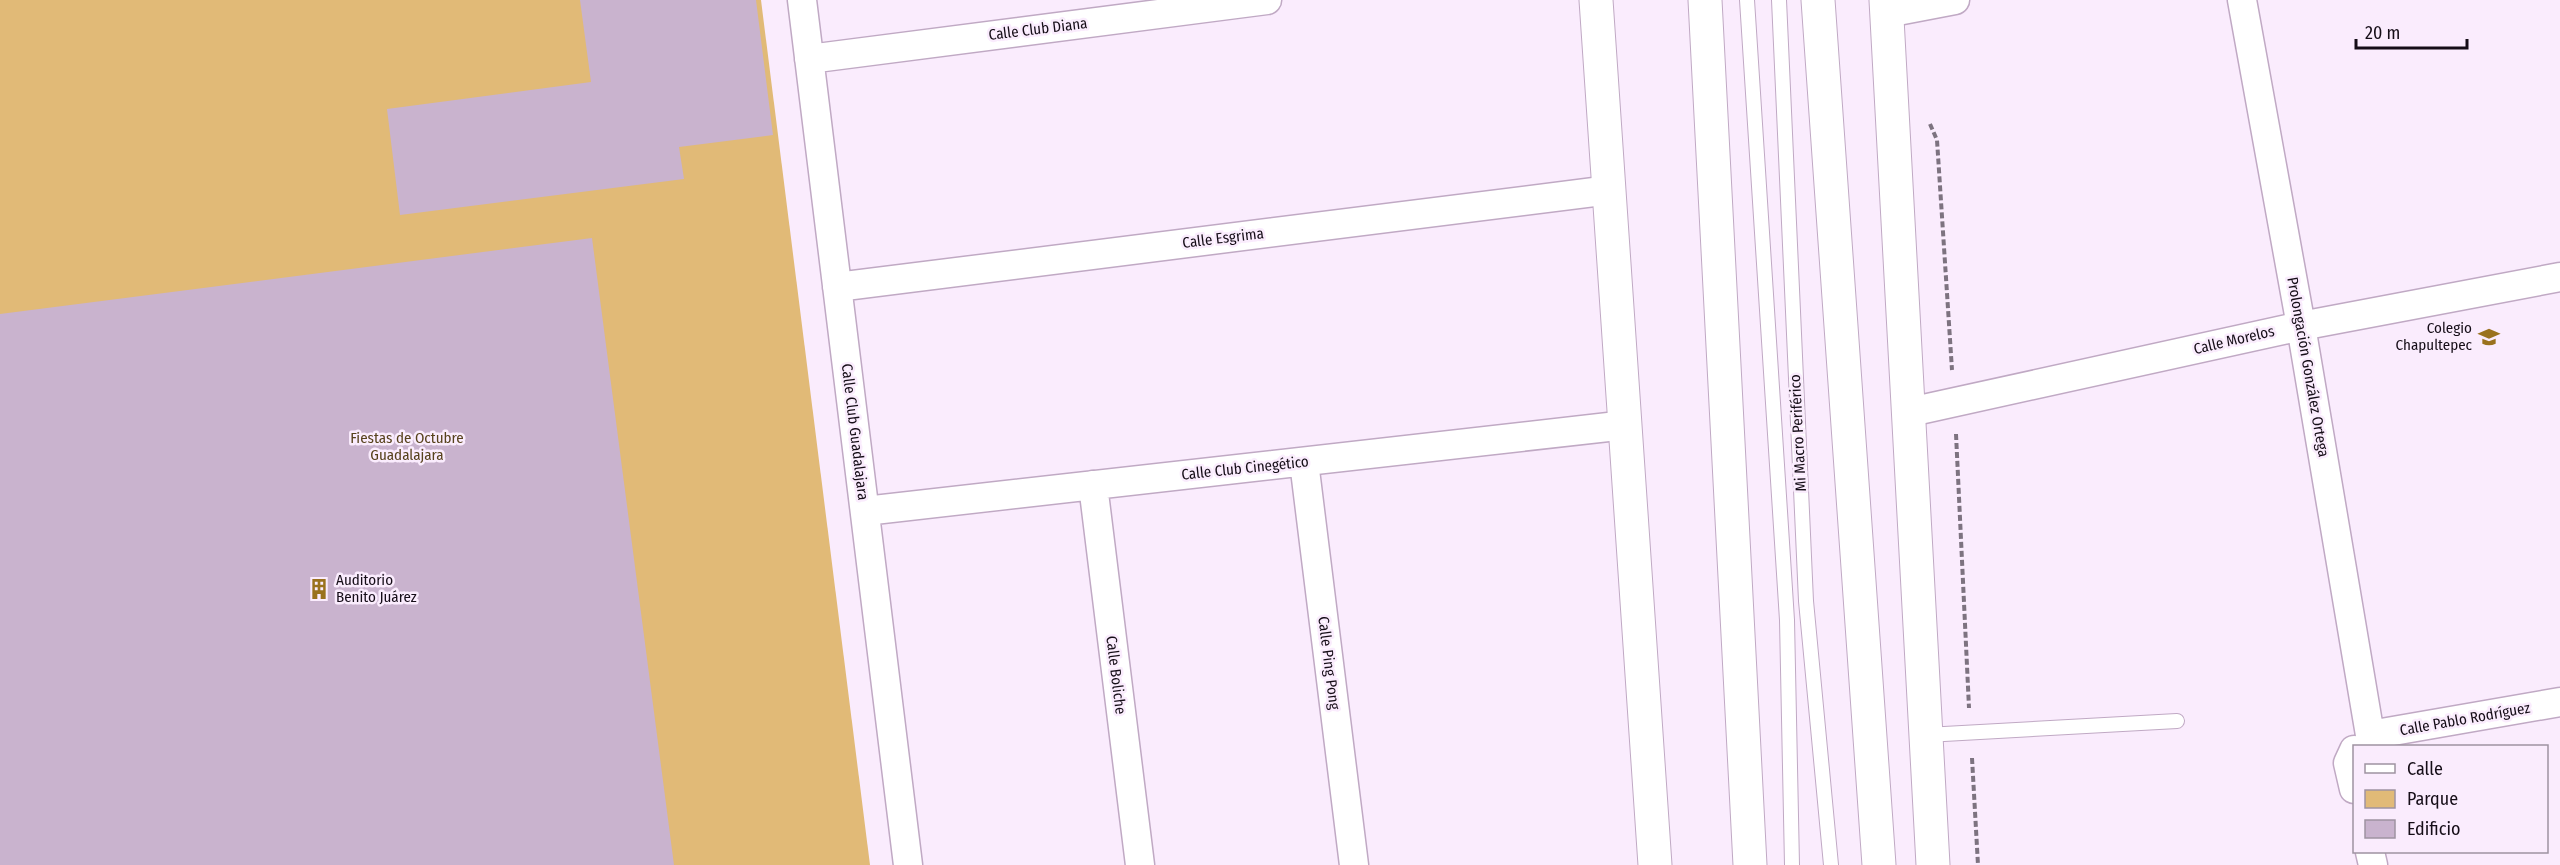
<svg xmlns="http://www.w3.org/2000/svg" width="2560" height="865" font-family="'Fira Sans Condensed',sans-serif">
<style>
.green{fill:#e1ba77}
.building{fill:#c9b3ce}
.lines{fill:none;stroke-linecap:round;stroke-linejoin:round}
.lane-casing{stroke:#c0a9c4;stroke-width:16}
.street-casing{stroke:#c0a9c4;stroke-width:31}
.secondary-casing{stroke:#c0a9c4;stroke-width:35}
.highway-casing{stroke:#c0a9c4;stroke-width:35}
.path{stroke:#7d7380;stroke-width:4;stroke-dasharray:6 3;stroke-linecap:butt}
.lane{stroke:#fff;stroke-width:14}
.street{stroke:#fff;stroke-width:28}
.secondary{stroke:#fff;stroke-width:33}
.highway{stroke:#fff;stroke-width:33}
.labels{text-anchor:middle;stroke-width:5;stroke-linejoin:round;paint-order:stroke}
.street-label{font-size:15px;fill:#150d17;stroke:#faecfd}
.poi-label{font-size:15px;fill:#150d17;stroke:#faecfd;text-anchor:end}
.park-label{font-size:15px;fill:#57421c;stroke:#faecfd}
</style>
<rect width="100%" height="100%" fill="#faecfd"/>
<path class="green" d="M0,0H761L870,865H0Z"/>
<path class="building" d="M580,0H756L773,135L679,147L684,179L400,215L387,109L591,82Z
M592,238L674,865H0V314Z"/>
<g class="lines">
<defs>
<path id="lane" d="M1747,0L1787,620L1792,865
M1779,0L1806,601L1831,865
M1926,735L2177,721"/>
<path id="street" d="M802,0L908,865
M2242,0L2301,326L2370,735
M1887,13L1955,0
M809,59L1267,0
M837,287L1610,190
M1910,412L2301,326L2560,277
M1304,462L1354,865
M1093,485L1140,865
M865,511L1626,425
M2370,735L2560,702
M2354,750L2348,763L2354,789
M2370,852L2373,865"/>
<path id="secondary" d="M1596,0L1655,865
M1886,0L1933,865"/>
<path id="highway" d="M1705,0L1750,865
M1818,0L1879,865"/>
</defs>
<use href="#lane" class="lane-casing"/>
<use href="#street" class="street-casing"/>
<use href="#secondary" class="secondary-casing"/>
<use href="#highway" class="highway-casing"/>
<path class="path" d="M1930,124L1937,140L1952,370
M1956,434L1969,708
M1972,758L1978,865"/>
<use href="#lane" class="lane"/>
<use href="#street" class="street"/>
<use href="#secondary" class="secondary"/>
<use href="#highway" class="highway"/>
</g>
<defs>
<symbol id="school-bare" viewBox="-9 -9 18 18"><path d="M0-5L7-2L0 1L-7-2ZM-4 1L0 2.5L4 1V4Q0 6-4 4Z" fill="#9a721e" stroke="#faecfd" stroke-width="2.5" paint-order="stroke"/></symbol>
<symbol id="building-bare" viewBox="-9 -9 18 18"><path d="M-4-6H4V6H1V3H-1V6H-4ZM-2.5-4.3h1.7v1.8h-1.7ZM.8-4.3h1.7v1.8H.8ZM-2.5-1h1.7V.8h-1.7ZM.8-1h1.7V.8H.8Z" fill="#9a721e" stroke="#faecfd" stroke-width="2.5" paint-order="stroke"/></symbol>
</defs>
<g fill-rule="evenodd">
<use href="#school-bare" x="2474" y="322" width="30" height="30"/>
<use href="#building-bare" x="304" y="574" width="30" height="30"/>
</g>
<g class="labels">
<g class="street-label">
<text transform="translate(1038 29) rotate(-7)" y="5">Calle Club Diana</text>
<text transform="translate(1223 238) rotate(-7)" y="5">Calle Esgrima</text>
<text transform="translate(2234 340) rotate(-13)" y="5">Calle Morelos</text>
<text transform="translate(2308 367) rotate(80)" y="5">Prolongación González Ortega</text>
<text transform="translate(855 432) rotate(83)" y="5">Calle Club Guadalajara</text>
<text transform="translate(1798 433) rotate(-93)" y="5">Mi Macro Periférico</text>
<text transform="translate(1245 468) rotate(-6)" y="5">Calle Club Cinegético</text>
<text transform="translate(1329 663) rotate(83)" y="5">Calle Ping Pong</text>
<text transform="translate(1116 675) rotate(83)" y="5">Calle Boliche</text>
<text transform="translate(2465 719) rotate(-10)" y="5">Calle Pablo Rodríguez</text>
</g>
<g class="poi-label">
<text x="2472" y="333">Colegio<tspan x="2472" dy="17">Chapultepec</tspan></text>
<text x="336" y="585" text-anchor="start">Auditorio<tspan x="336" dy="17">Benito Juárez</tspan></text>
</g>
<g class="park-label">
<text x="407" y="443">Fiestas de Octubre<tspan x="407" dy="17">Guadalajara</tspan></text>
</g>
</g>
<rect x="2353" y="745" width="195" height="108" fill="#faecfd" stroke="#9e93a1" stroke-width="1.5"/>
<rect x="2365" y="764" width="30" height="9" fill="#ffffff" stroke="#9e93a1" stroke-width="1.5"/>
<text x="2407" y="775" font-size="18" fill="#150d17">Calle</text>
<rect x="2365" y="790" width="30" height="18" fill="#e1ba77" stroke="#9e93a1" stroke-width="1.5"/>
<text x="2407" y="805" font-size="18" fill="#150d17">Parque</text>
<rect x="2365" y="820" width="30" height="18" fill="#c9b3ce" stroke="#9e93a1" stroke-width="1.5"/>
<text x="2407" y="835" font-size="18" fill="#150d17">Edificio</text>
<path d="M2356 39v9h111v-9" fill="none" stroke="#150d17" stroke-width="3"/>
<text x="2365" y="39" font-size="18" fill="#150d17" stroke="#faecfd" stroke-width="4.5" paint-order="stroke">20 m</text>
</svg>
